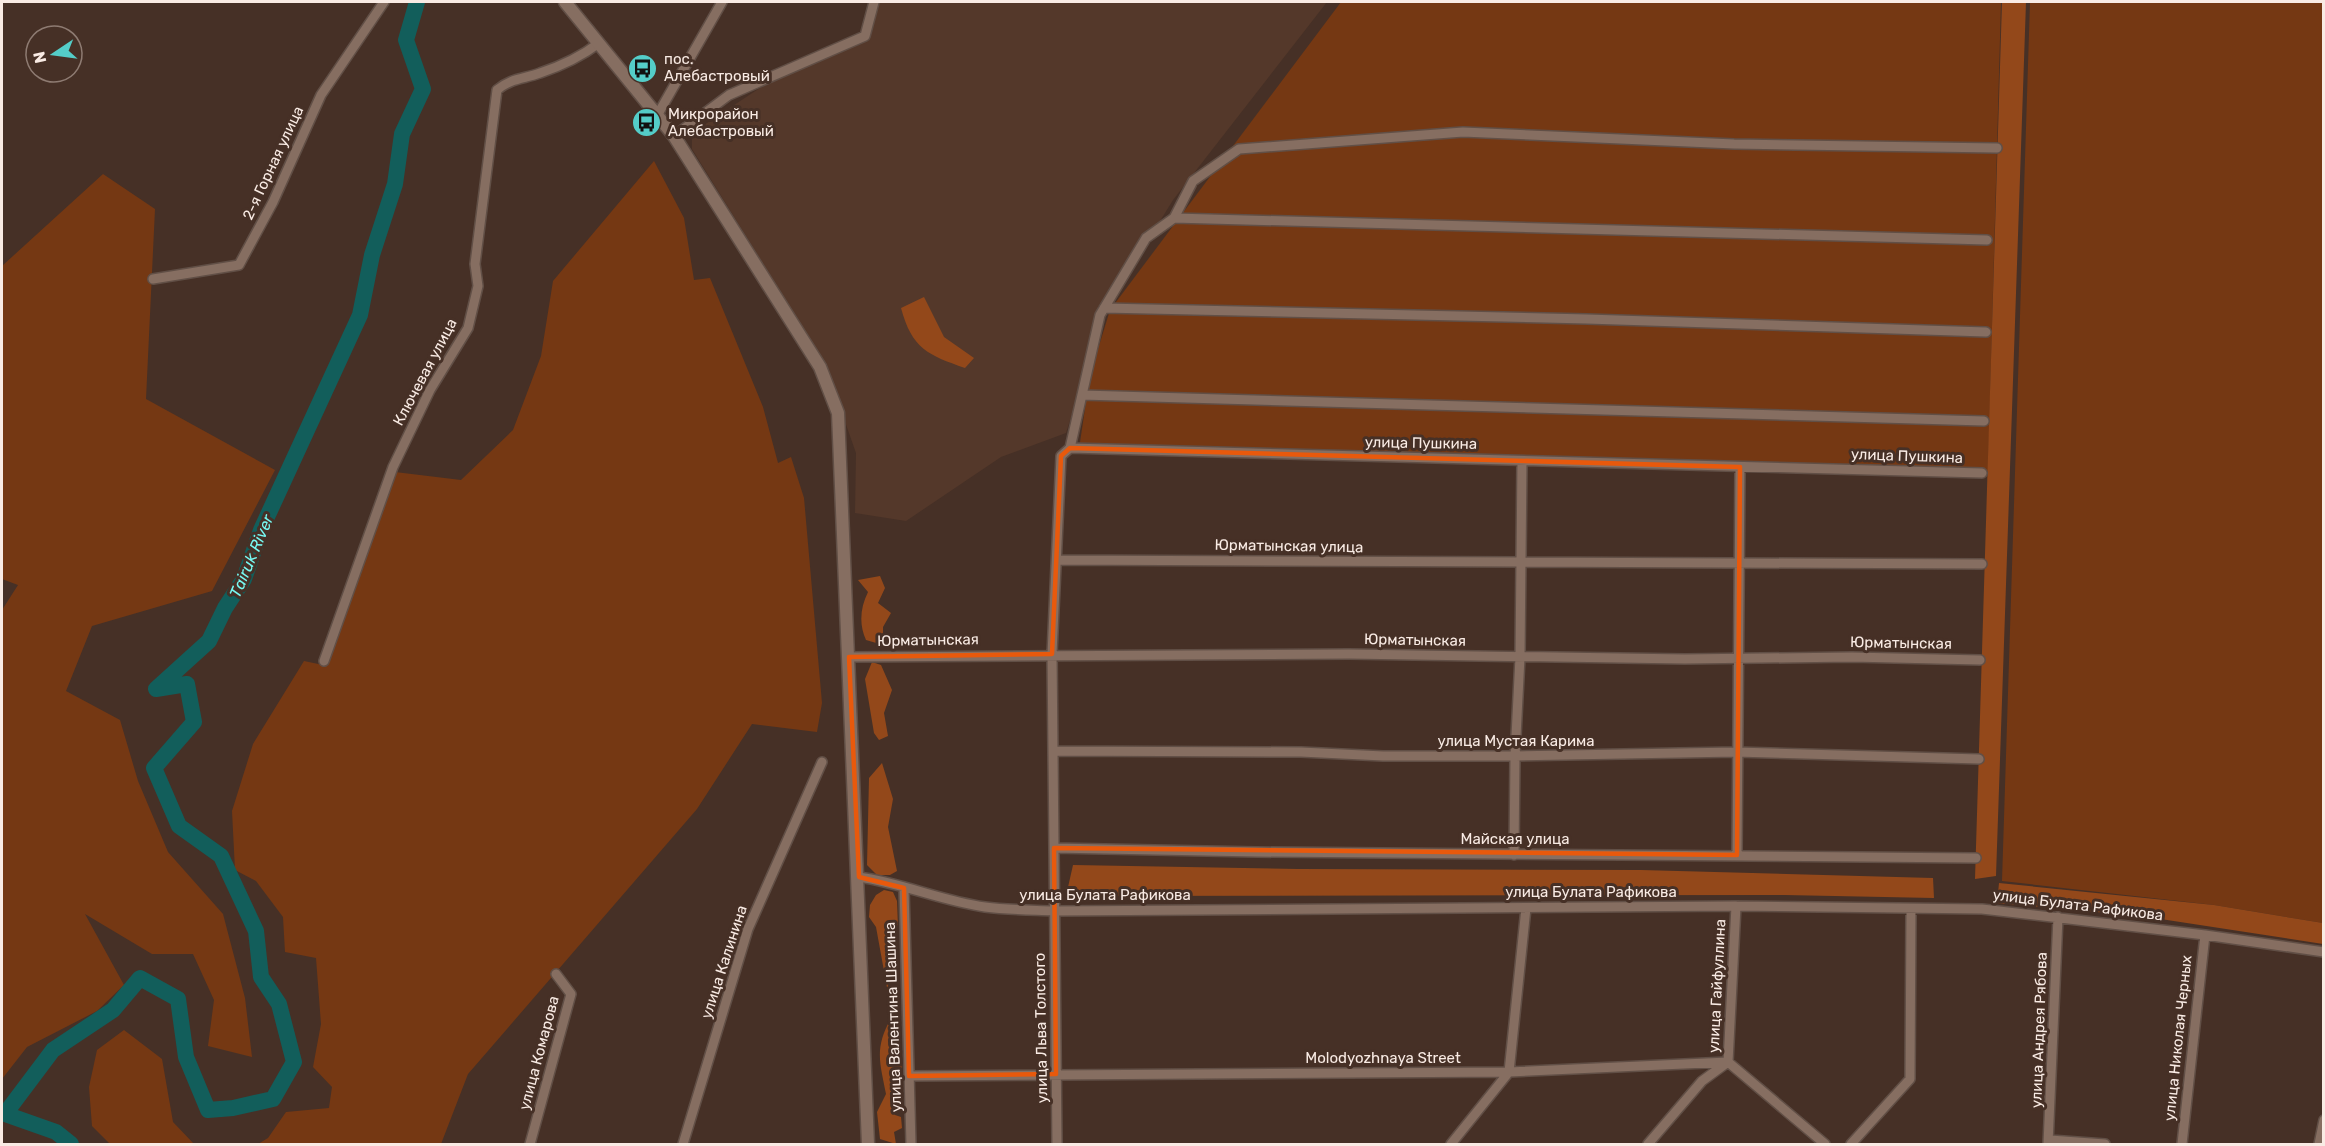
<svg xmlns="http://www.w3.org/2000/svg" width="2325" height="1146" font-family="Rubik,sans-serif">
<style>
.built{fill:#54382a}
.green{fill:#753813}
.forest{fill:#93481a}
.lines{fill:none;stroke-linecap:round;stroke-linejoin:round}
.river{stroke:#125e5b;stroke-width:16}
.minor-casing{stroke:#614f46;stroke-width:12}
.tertiary-casing{stroke:#614f46;stroke-width:15}
.minor{stroke:#866e61;stroke-width:9}
.tertiary{stroke:#866e61;stroke-width:12}
.marked{fill:none;stroke:#e8590c;stroke-width:4.5;stroke-linejoin:round}
.labels{text-anchor:middle;stroke-width:6;stroke-linejoin:round;paint-order:stroke}
.poi-label{font-size:15px;fill:#f9ebe4;stroke:#463026;text-anchor:start}
.street-label{font-size:15px;fill:#f9ebe4;stroke:#463026}
.water-label{font-size:16px;font-style:italic;fill:#77faf3;stroke:#463026}
</style>
<rect width="100%" height="100%" fill="#463026"/>
<path class="built" d="M880,2H1327L1173,200L1105,310L1066,433L1001,457L906,521L855,513L856,453L824,362L692,149V133L778,76L827,53L869,39Z"/>
<path class="green" d="M1341,2H2001L1988,471L1079,449L1090,375L1110,310Z
M2030,2H2323V923L2214,905L2002,881Z
M654,161L684,218L694,280L710,278L763,407L778,463L791,457L804,498L822,703L817,732L752,724L697,809L468,1074L441,1144H258L268,1138L286,1112L329,1108L332,1087L313,1067L321,1024L316,958L285,952L283,917L256,881L235,870L232,811L253,744L304,661L323,665L395,472L461,480L513,430L541,356L553,281Z
M103,174L155,209L146,399L275,470L212,591L92,626L66,691L120,720L138,781L168,852L223,914L245,998L252,1057L208,1046L214,1000L193,954H152L85,914L124,985L97,1011L27,1047L2,1079V610L18,585L2,579V266Z
M124,1030L162,1059L173,1122L194,1144H110L92,1126L89,1087L97,1050Z"/>
<path class="forest" d="M2002,2H2026L1996,876L1975,879Z
M924,297L944,337L974,358L965,368C928,355 912,349 901,308Z
M880,576L885,588L878,603L891,613L883,627V645L866,640C859,625 860,608 868,592L858,580Z
M872,662L881,665L892,690L884,713L888,736L879,740L874,733L865,679Z
M882,763L893,799L888,827L897,871L890,875H877L867,865L869,778Z
M1073,865L1298,869L1641,870L1933,878L1934,898L1784,895L1066,896Z
M1999,883L2214,905L2323,923V944L2141,916L1997,903Z
M884,890L893,892L897,901L898,927L889,940L888,993L876,927L869,917L870,905L876,895Z
M891,1018C898,1036 905,1073 901,1093C899,1101 894,1106 895,1115L901,1117L902,1128L894,1132L896,1144L880,1139L877,1112L886,1094C880,1062 874,1049 891,1018Z"/>
<g class="lines">
<path class="river" d="M71,1144L56,1132L5,1114L53,1050L113,1010L140,978L178,999L186,1057L208,1110L233,1108L273,1099L294,1062L279,1004L261,977L256,931L221,856L179,826L154,768L194,722L187,684L156,689L209,641L225,608L244,579L261,530L360,315L372,255L395,184L402,134L423,89L406,40L417,2"/>
<defs>
<path id="minor" d="M658,114L722,2
M674,136L729,95L865,36L874,2
M1174,218L1193,181L1239,149L1463,132L1734,144L1997,148
M153,279L239,265L273,202L321,95L384,2
M1104,308L1587,319L1986,332
M1082,395L1984,421
M1070,448L1100,315L1146,238L1174,218L1987,240
M1058,560L1982,564
M849,657L1349,654L1685,659L1852,657L1980,660
M324,661L393,467L430,390L468,328L478,286L475,264L497,90C511,78 524,79 540,73C561,66 582,56 599,43
M1053,751L1301,752L1383,756H1515L1736,752L1979,759
M1054,848L1257,852L1976,858
M1514,855L1515,756L1520,657L1522,461
M1737,855L1740,467
M859,877C902,883 942,901 985,907C1008,910 1031,910 1054,911L1736,906L1982,909L2205,935L2324,952
M904,888L911,1144
M909,1076L1509,1072L1728,1062L1825,1144
M2050,1140L2105,1144
M530,1144L571,994L556,974
M683,1144L748,929L822,762
M1057,1144L1052,654L1061,456L1070,448L1982,473
M1451,1144L1509,1072L1526,908
M1648,1144L1702,1081L1728,1062L1736,906
M1851,1144L1910,1079L1911,910
M2048,1144L2058,917
M2182,1144L2205,935
M2319,1144L2324,1120"/>
<path id="tertiary" d="M565,2L674,136L820,367L838,413L868,1144"/>
</defs>
<use href="#minor" class="minor-casing"/>
<use href="#tertiary" class="tertiary-casing"/>
<use href="#minor" class="minor"/>
<use href="#tertiary" class="tertiary"/>
</g>
<path class="marked" d="M1070,448L1740,467L1737,855L1054,848L1056,1074L909,1076L904,888L859,877L849,657L1052,654L1061,456Z"/>
<defs>
<symbol id="bus-disc" viewBox="-11 -11 22 22"><circle r="9.5" fill="#54cdc8" stroke="#463026"/><path d="M-5-6H5V4H4V6H2V4H-2V6H-4V4H-5ZM-3.5-4V0h7V-4ZM-3.5 1.2v1.5H-2V1.2ZM2 1.2v1.5H3.5V1.2Z" fill="#111"/></symbol>
</defs>
<g fill-rule="evenodd">
<use href="#bus-disc" x="626" y="52" width="33" height="33"/>
<use href="#bus-disc" x="630" y="106" width="33" height="33"/>
</g>
<g class="labels">
<g class="poi-label">
<text x="664" y="64">пос.<tspan x="664" dy="17">Алебастровый</tspan></text>
<text x="668" y="119">Микрорайон<tspan x="668" dy="17">Алебастровый</tspan></text>
</g>
<g class="street-label">
<text transform="translate(273 163) rotate(-65)" y="5">2-я Горная улица</text>
<text transform="translate(425 372) rotate(-62)" y="5">Ключевая улица</text>
<text transform="translate(1421 443) rotate(1)" y="5">улица Пушкина</text>
<text transform="translate(1907 456) rotate(2)" y="5">улица Пушкина</text>
<text transform="translate(1289 546) rotate(1)" y="5">Юрматынская улица</text>
<text transform="translate(928 640) rotate(-1)" y="5">Юрматынская</text>
<text transform="translate(1415 640) rotate(1)" y="5">Юрматынская</text>
<text transform="translate(1901 643) rotate(1)" y="5">Юрматынская</text>
<text x="1516" y="746">улица Мустая Карима</text>
<text x="1515" y="844">Майская улица</text>
<text x="1591" y="897">улица Булата Рафикова</text>
<text x="1105" y="900">улица Булата Рафикова</text>
<text transform="translate(2078 905) rotate(7)" y="5">улица Булата Рафикова</text>
<text transform="translate(724 962) rotate(-72)" y="5">улица Калинина</text>
<text transform="translate(1717 986) rotate(-87)" y="5">улица Гайфуллина</text>
<text transform="translate(893 1017) rotate(-92)" y="5">улица Валентина Шашина</text>
<text transform="translate(1041 1028) rotate(-91)" y="5">улица Льва Толстого</text>
<text transform="translate(2039 1030) rotate(-88)" y="5">улица Андрея Рябова</text>
<text transform="translate(2178 1038) rotate(-84)" y="5">улица Николая Черных</text>
<text transform="translate(539 1053) rotate(-75)" y="5">улица Комарова</text>
<text x="1383" y="1063">Molodyozhnaya Street</text>
</g>
<g class="water-label">
<text transform="translate(251 556) rotate(-67)" y="6">Tairuk River</text>
</g>
</g>
<rect width="2325" height="1146" fill="none" stroke="#f9ebe4" stroke-width="6"/>
<g transform="translate(54 54) rotate(257)"><circle r="28" fill="#463026" stroke="#8e7b72" stroke-width="1.5"/>
<path d="M0-4.5L10 22L0 15L-10 22Z" fill="#54cdc8"/>
<text y="-9" font-size="16" font-weight="bold" text-anchor="middle" fill="#f9ebe4">N</text>
</g>
</svg>
